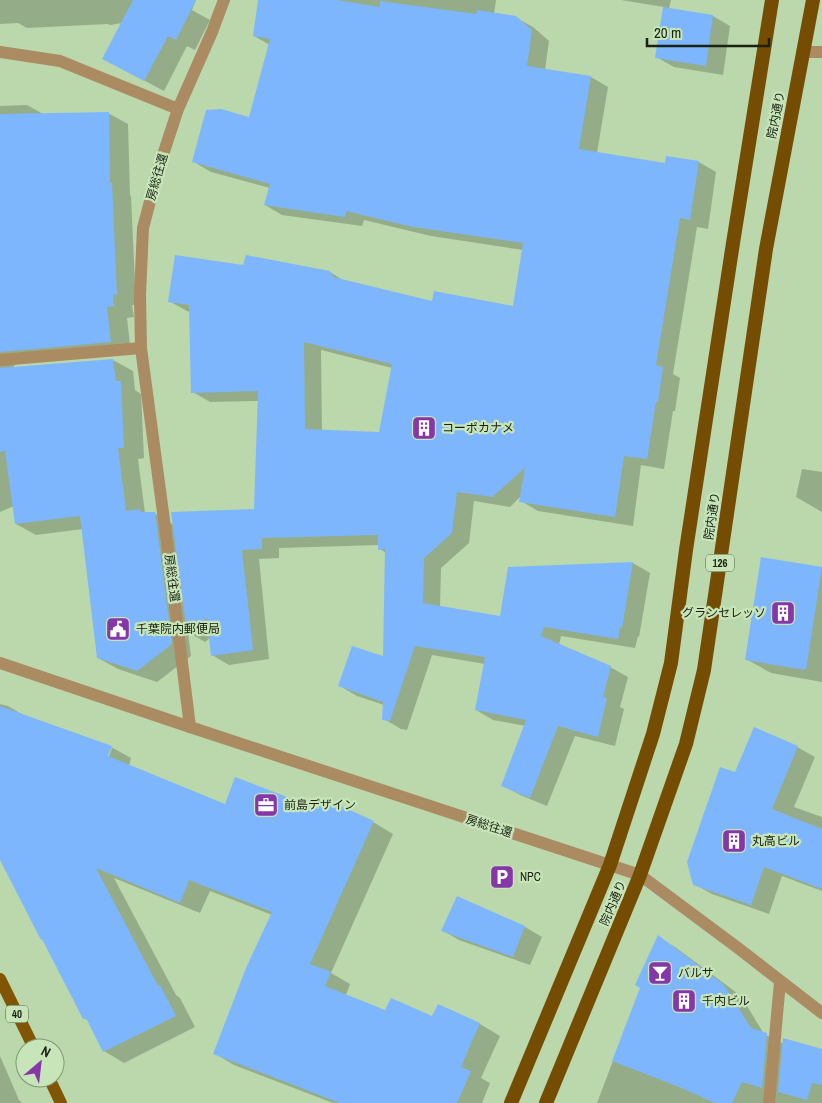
<svg xmlns="http://www.w3.org/2000/svg" width="822" height="1103" font-family="'Archivo Narrow','Noto Sans JP',sans-serif">
<style>
.shadow{fill:#0003;fill-rule:evenodd}
.building{fill:#7db6fd;fill-rule:evenodd}
.lines{fill:none;stroke-linecap:round;stroke-linejoin:round}
.minor{stroke:#aa8b62;stroke-width:12}
.tertiary{stroke:#aa8b62;stroke-width:12}
.primary{stroke:#805503;stroke-width:12}
.trunk{stroke:#754d02;stroke-width:14}
.labels{text-anchor:middle;stroke-width:4.5;stroke-linejoin:round;paint-order:stroke}
.shield{fill:#c8e4b9;stroke:#4e5d45;stroke-width:1}
.shield-label{font-size:11px;font-weight:bold;fill:#192313}
.street-label{font-size:12px;fill:#192313;stroke:#c8e4b9}
.poi-label{font-size:12px;fill:#192313;stroke:#c8e4b9;text-anchor:start}
</style>
<rect width="100%" height="100%" fill="#bbd7ac"/>
<path class="shadow" d="M0,0H196L192,10L210,20L195,50L187,46L164,91L104,59L122,23L110,25L108,24L27,28L18,23L0,24Z
M260,0H496L494,14L515,17L533,27L549,41L545,70L591,77L608,87L597,153L666,164L667,158L699,162L716,172L708,229L697,227L673,374L680,378L675,411H673L664,469L641,465L633,526L538,511L521,501V496L510,507L474,501L469,543L441,568L440,607L501,618L509,568L633,563L650,573L639,637L638,636L635,648L561,636L559,645L610,667L628,677L620,707L624,709L615,746L575,736L547,806L520,795L502,785L526,726L493,720L476,710L485,664L432,655L407,730L401,729L384,719V705L357,696L340,686L384,658L386,553L380,549L379,545L279,548V558L259,559L269,659L229,665L212,655L210,638L205,642L188,632L191,656L157,682L118,669L98,658L83,529L36,535L16,524L14,506L0,512V106L27,105L43,114L108,113L128,124L130,195L131,196L136,305H132L134,317L127,318L131,353L16,364L12,368L113,360L133,371L135,390L141,394L144,458L138,459L145,513H154L174,525L255,511L259,401L210,402L193,392L190,312L187,311L169,301L244,267L246,256L330,272L346,282L433,302L514,307L523,250L431,236L364,220L362,226L282,215L265,205L270,188L211,172L194,162L250,119L270,45L254,36ZM321,350L392,368L380,433L322,431Z
M621,0H671L669,9L713,16L730,26L723,75L674,67L656,57L664,7Z
M802,469L822,472V512L796,497Z
M762,559L822,568V682L771,673L746,659Z
M0,704L8,706L25,716L111,747L131,758L129,766L226,806L318,810L373,822L393,834L331,973L350,984L346,995L386,1012L433,1018L438,1006L480,1024L500,1036L481,1078L490,1083L482,1103H333L234,1065L214,1053L272,915L210,891L200,913L114,878L176,995L180,998L195,1027L124,1063L104,1051L89,1021L84,1018L44,941L42,939L0,857ZM109,748H112L107,762L105,761Z
M797,747L815,757L794,807L822,817V891L782,876L769,914L712,894L694,884L736,773Z
M457,898L525,927L542,937L530,965L459,940L442,930Z
M658,937L675,947L741,996L764,1034L784,1044L822,1050V1103H597L641,987Z
M0,1056L19,1100L22,1103H0Z"/>
<path class="building" d="M133,0H196L176,40L168,36L144,81L102,59Z
M258,0H337L380,7V1L476,14L477,10L516,16L532,30L527,66L591,76L579,149L665,163L666,156L699,161L690,220L680,218L656,365L663,367L658,402H656L647,459L624,456L615,517L519,502L525,468L492,497L457,492L452,533L424,558L423,603L500,616L508,567L633,562L622,628L620,627L618,639L544,627L541,636L611,666L603,697L607,698L598,737L558,726L530,798L501,786L526,720L475,710L485,657L415,646L390,721L382,720L383,702L338,686L352,646L383,656L385,549L378,550V535L262,538V549L242,550L253,650L211,656L207,618L187,633L171,512L254,509L258,391L191,393L189,305L168,302L175,255L243,265L246,255L330,271V273L334,274L333,277L432,301L434,291L513,306L523,243L413,227L346,211L345,217L264,205L270,184L192,162L206,110L221,109L249,117L270,39L253,36ZM304,342L392,364L379,432L305,429Z
M663,7L713,15L706,66L655,58Z
M109,112L110,183H112L117,295L113,294L114,306L107,307L111,342L0,352V114Z
M113,359L116,381H121L124,448H118L126,511L140,509L141,512H155L172,644L137,671L97,658L80,516L15,524L5,451L0,452V368Z
M761,557L822,567L806,670L745,660Z
M0,706L112,746L108,756L225,804L235,777L318,809L323,798L374,821L310,964L331,972L325,986L385,1010L391,998L432,1016L438,1004L480,1023L461,1067L471,1071L457,1103H340L213,1054L246,968L272,912L189,880L180,903L96,868L158,986L160,985L176,1016L103,1052L86,1018L83,1019L42,939L41,940L0,860Z
M754,727L798,746L772,809L822,829V889L764,867L751,905L693,885L687,862L720,767L735,772Z
M457,896L525,926L513,957L441,931Z
M658,935L724,985L751,1028L767,1033L762,1088L742,1082L732,1103H715L679,1087L612,1061L640,988L635,985Z
M783,1038L822,1049V1085L812,1083L807,1100L778,1092Z"/>
<g class="lines">
<path class="minor" d="M0,52L60,61L178,109
M804,52H822
M0,360L141,348
M190,727L170,565L141,348L140,295L143,228L159,167L178,109L212,32L224,0
M640,875L738,948L822,1013
M769,1103L780,982"/>
<path class="tertiary" d="M0,663L190,727L640,875"/>
<path class="primary" d="M0,979L34,1048
M49,1078L61,1103"/>
<path class="trunk" d="M511,1103L610,865L653,734L671,663L686,550L733,243L772,0
M546,1103L640,875L686,744L704,670L766,249L813,0"/>
</g>
<defs>
<symbol id="building-square" viewBox="-11 -11 22 22"><rect x="-9" y="-9" width="18" height="18" rx="4" fill="#8637a7" stroke="#c8e4b9"/><path d="M-4-6H4V6H1V3H-1V6H-4ZM-2.5-4.3h1.7v1.8h-1.7ZM.8-4.3h1.7v1.8H.8ZM-2.5-1h1.7V.8h-1.7ZM.8-1h1.7V.8H.8Z" fill="#fff"/></symbol>
<symbol id="civic-square" viewBox="-11 -11 22 22"><rect x="-9" y="-9" width="18" height="18" rx="4" fill="#8637a7" stroke="#c8e4b9"/><path d="M-.6-6.5H3V-4.5H.6V-3L4-1V1h2V6H-6V1h2V-1L-.6-3ZM-1.2 2.5V6h2.4V2.5Z" fill="#fff"/></symbol>
<symbol id="office-square" viewBox="-11 -11 22 22"><rect x="-9" y="-9" width="18" height="18" rx="4" fill="#8637a7" stroke="#c8e4b9"/><path d="M-6-3h4V-5.5h4V-3h4V5H-6ZM-1-4.5V-3h2v-1.5ZM-6 0V1H6V0Z" fill="#fff"/></symbol>
<symbol id="parking-square" viewBox="-11 -11 22 22"><rect x="-9" y="-9" width="18" height="18" rx="4" fill="#8637a7" stroke="#c8e4b9"/><path d="M-3.5-5.5H1a3.5 3.5 0 0 1 0 7H-1V5.5H-3.5ZM-1-3.4V-.6H.8a1.4 1.4 0 0 0 0-2.8Z" fill="#fff"/></symbol>
<symbol id="bar-square" viewBox="-11 -11 22 22"><rect x="-9" y="-9" width="18" height="18" rx="4" fill="#8637a7" stroke="#c8e4b9"/><path d="M-6-5H6L.8 .8V4.5H3.5V6h-7V4.5H-.8V.8Z" fill="#fff"/></symbol>
</defs>
<g fill-rule="evenodd">
<use href="#building-square" x="410" y="414" width="28" height="28"/>
<use href="#building-square" x="769" y="599" width="28" height="28"/>
<use href="#civic-square" x="104" y="615" width="28" height="28"/>
<use href="#office-square" x="252" y="791" width="28" height="28"/>
<use href="#building-square" x="720" y="827" width="28" height="28"/>
<use href="#parking-square" x="488" y="863" width="28" height="28"/>
<use href="#bar-square" x="646" y="959" width="28" height="28"/>
<use href="#building-square" x="670" y="987" width="28" height="28"/>
</g>
<g class="labels">
<g class="shield">
<rect x="706" y="554.5" width="28" height="17" rx="4"/>
<rect x="6" y="1005.5" width="22" height="17" rx="4"/>
</g>
<g class="shield-label">
<text x="720" y="567">126</text>
<text x="17" y="1018">40</text>
</g>
<g class="street-label">
<text transform="translate(776 115) rotate(-79)" y="4">院内通り</text>
<text transform="translate(157 177) rotate(-74)" y="4">房総往還</text>
<text transform="translate(712 516) rotate(-82)" y="4">院内通り</text>
<text transform="translate(172 578) rotate(83)" y="4">房総往還</text>
<text transform="translate(489 826) rotate(18)" y="4">房総往還</text>
<text transform="translate(613 903) rotate(-67)" y="4">院内通り</text>
</g>
<g class="poi-label">
<text x="442" y="432">コーポカナメ</text>
<text x="766" y="617" text-anchor="end">グランセレッソ</text>
<text x="136" y="633">千葉院内郵便局</text>
<text x="284" y="809">前島デザイン</text>
<text x="752" y="845">丸高ビル</text>
<text x="520" y="881">NPC</text>
<text x="678" y="977">バルサ</text>
<text x="702" y="1005">千内ビル</text>
</g>
</g>
<g transform="translate(40 1063) rotate(28)"><circle r="24" fill="#c8e4b9" stroke="#829777"/>
<path d="M0-4L9 19L0 12L-9 19Z" fill="#8637a7"/>
<text y="-8" font-size="14" font-weight="bold" text-anchor="middle" fill="#192313">N</text>
</g>
<path d="M647 38v8h122v-8" fill="none" stroke="#192313" stroke-width="2.5"/>
<text x="654" y="38" font-size="15" fill="#192313" stroke="#c8e4b9" stroke-width="4" paint-order="stroke">20 m</text>
</svg>
